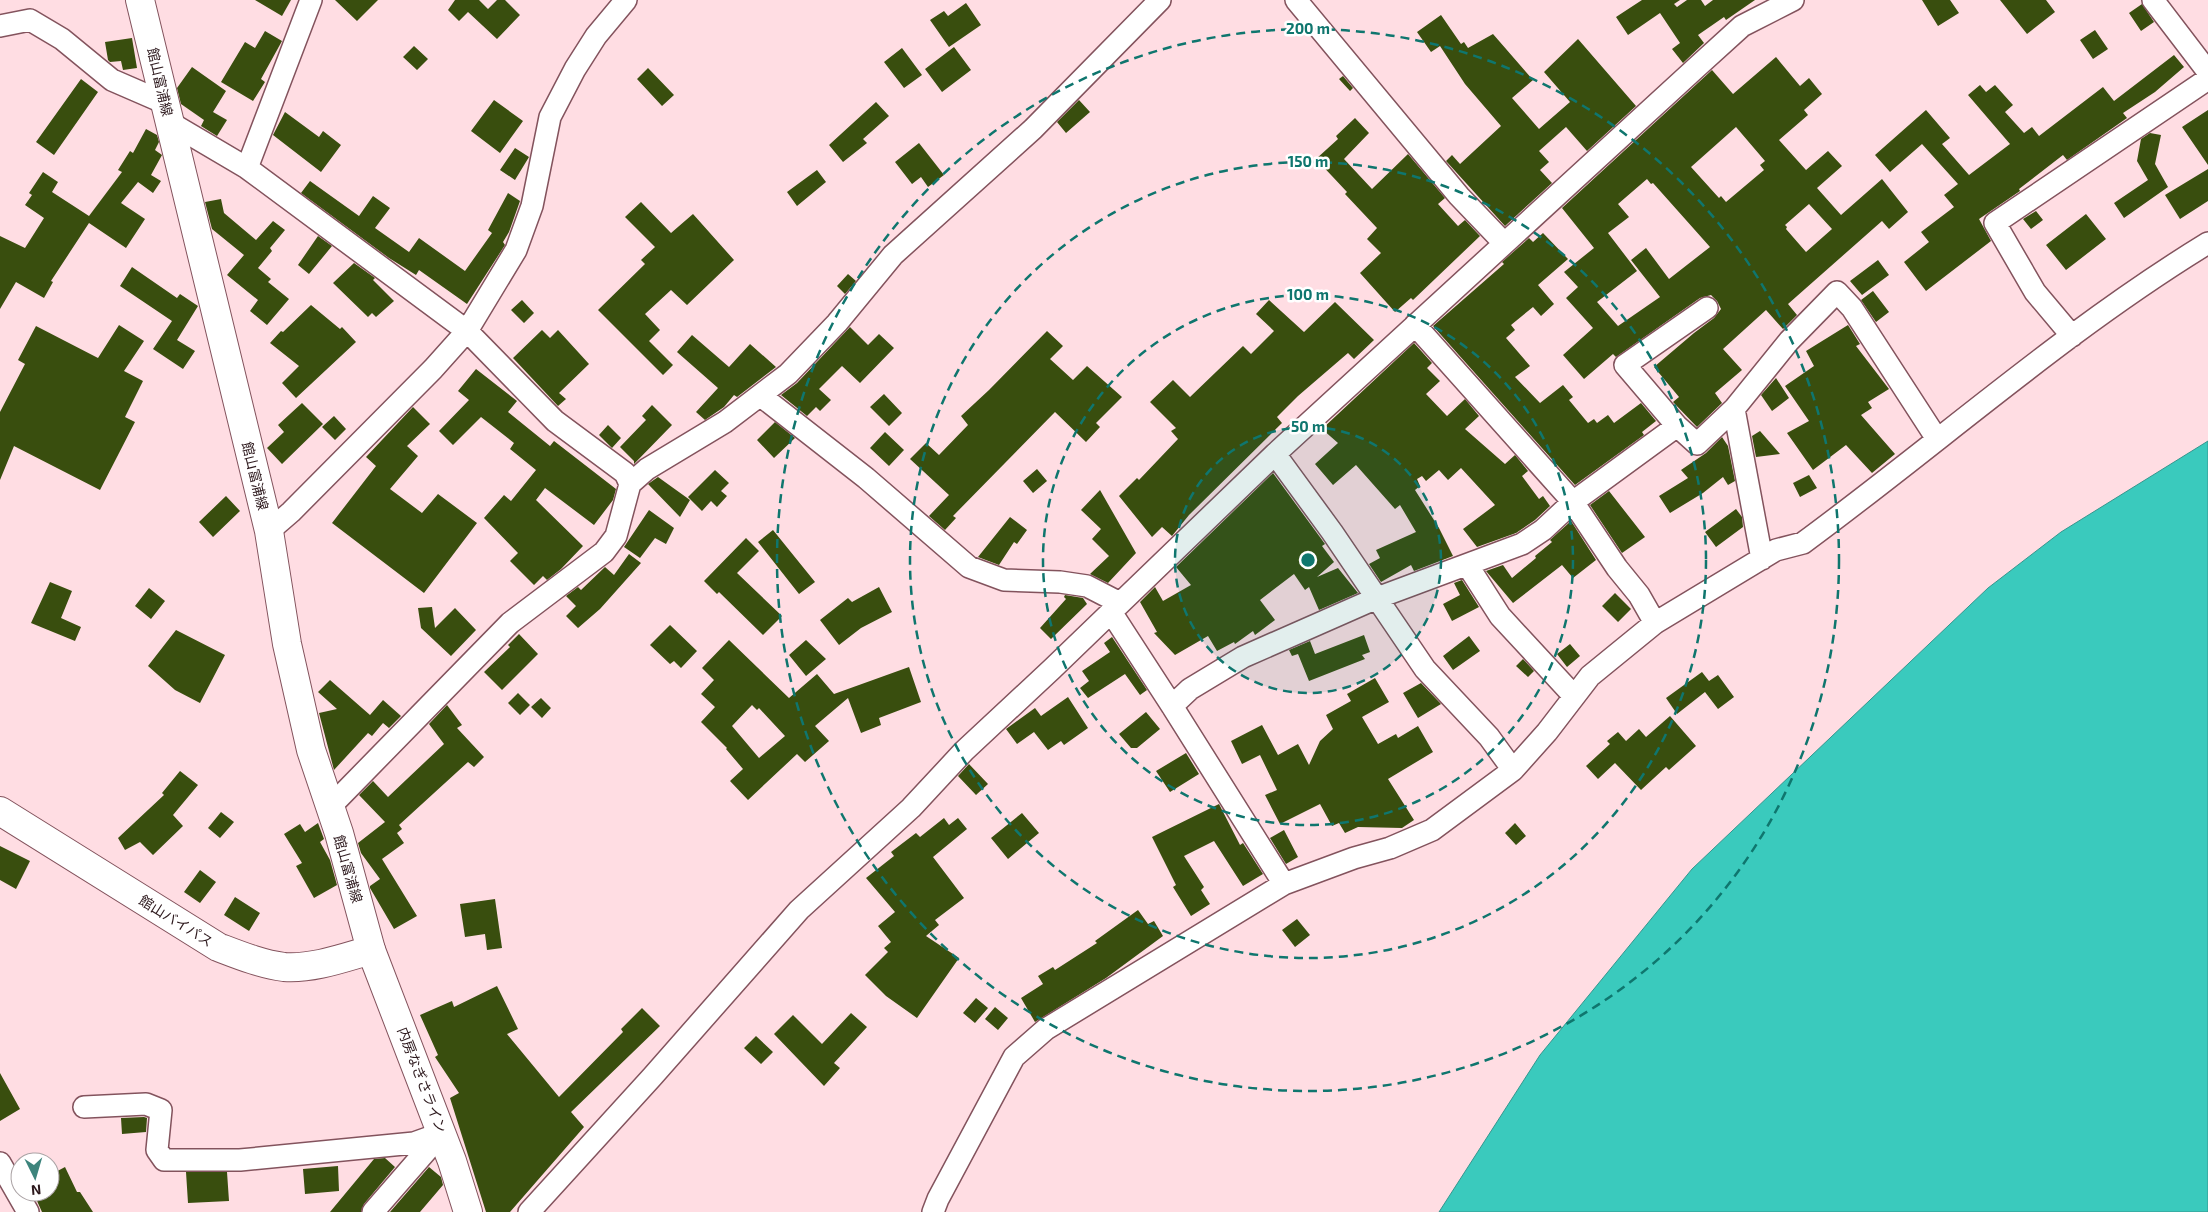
<svg xmlns="http://www.w3.org/2000/svg" width="2208" height="1212" font-family="'Exo 2','Noto Sans JP',sans-serif">
<style>
.water{fill:#3acabd;stroke:#36958d}
.building{fill:#394e0e;fill-rule:evenodd}
.lines{fill:none;stroke-linecap:round;stroke-linejoin:round}
.minor-casing{stroke:#83535d;stroke-width:24}
.major-casing{stroke:#83535d;stroke-width:30}
.highway-casing{stroke:#83535d;stroke-width:30}
.minor{stroke:#fff;stroke-width:21}
.major{stroke:#fff;stroke-width:28}
.highway{stroke:#fff;stroke-width:28}
.ring{fill:none;stroke:#0f766e;stroke-width:2.5;stroke-dasharray:9 6}
.labels{text-anchor:middle;stroke-width:5;stroke-linejoin:round;paint-order:stroke}
.street-label{font-size:14px;fill:#2d191d;stroke:#fff}
.centre{fill:#0f766e;stroke:#fff;stroke-width:2.5}
.ring-label{font-size:15px;text-anchor:middle;font-weight:bold;fill:#0f766e;stroke:#fff;stroke-width:5;stroke-linejoin:round;paint-order:stroke}
</style>
<rect width="100%" height="100%" fill="#ffdde3"/>
<path class="water" d="M2208,441V1212H1439L1540,1055L1692,869L1988,588L2061,532Z"/>
<path class="building" d="M255,0H291L282,16Z
M335,0H378L357,21Z
M455,0H479L488,9L497,0H505L520,15L497,39L468,12L459,21L448,10Z
M1642,0H1680L1674,4L1677,7L1687,0H1701L1705,6L1713,0H1755L1726,20L1724,17L1698,35L1704,43L1683,63L1672,49L1680,43L1660,13L1628,35L1616,17Z
M1922,0H1950L1959,13L1938,26Z
M2000,0H2046L2055,12L2027,34Z
M966,3L981,25L949,47L930,20L944,11L948,16Z
M2142,4L2154,22L2141,31L2129,13Z
M1441,15L1461,44L1464,42L1468,48L1493,34L1533,80L1512,98L1539,129L1570,102L1544,72L1578,39L1636,106L1587,151L1566,127L1539,151L1549,162L1540,170L1552,183L1505,226L1446,161L1452,155L1460,164L1501,126L1465,84L1440,46L1431,52L1417,32Z
M2095,30L2108,49L2093,59L2080,40Z
M265,31L282,41L261,79L265,82L253,101L221,82L245,42L255,48Z
M132,38L137,68L123,70L121,61L110,62L108,60L105,42Z
M414,46L428,59L417,70L403,57Z
M954,47L971,70L942,92L925,69Z
M902,48L922,75L904,88L884,62Z
M2174,55L2184,67L2155,92L2123,113L2127,118L2067,160L2063,155L2019,189L2020,191L1979,219L1991,241L1926,291L1904,262L1929,242L1921,232L1954,207L1944,195L1958,184L1922,144L1890,172L1875,155L1926,110L1950,138L1942,144L1969,175L2010,144L1968,95L1980,85L1986,92L1995,85L2013,105L2005,112L2024,133L2032,127L2039,136L2103,87L2114,101Z
M1776,57L1800,86L1809,78L1822,94L1804,110L1808,115L1779,140L1806,170L1828,151L1842,166L1817,188L1841,215L1882,179L1908,212L1889,229L1882,221L1788,304L1797,315L1783,329L1766,310L1723,349L1742,370L1715,393L1722,403L1697,427L1673,402L1679,397L1654,367L1694,333L1714,318L1721,309L1717,301L1711,295L1700,298L1616,357L1613,354L1584,379L1563,355L1593,328L1566,298L1578,287L1564,272L1594,248L1562,208L1712,70L1733,94ZM1736,127L1765,161L1760,165L1764,170L1726,202L1721,196L1719,198L1691,167ZM1647,179L1651,184L1653,183L1710,247L1669,279L1646,248L1631,260L1660,297L1618,326L1597,302L1637,271L1608,233L1629,217L1618,204ZM1809,204L1832,229L1806,252L1786,229L1787,227L1785,225Z
M192,67L226,91L213,112L227,120L217,136L201,126L204,120L181,104L177,88Z
M648,68L674,95L662,106L637,79Z
M1343,76L1353,88L1350,91L1339,79Z
M81,79L98,92L54,155L36,142Z
M494,100L523,121L500,153L471,131Z
M1079,100L1090,112L1066,133L1057,122Z
M876,102L889,116L863,139L867,143L843,162L829,145Z
M2208,110V165L2182,127Z
M285,112L319,137L323,131L341,145L321,172L273,135Z
M1355,118L1369,133L1344,159L1372,189L1408,154L1445,198L1438,204L1458,226L1465,220L1480,236L1413,300L1411,298L1395,312L1360,273L1381,253L1367,239L1377,228L1345,194L1347,192L1316,159L1338,139L1336,136Z
M146,129L157,135L159,142L155,150L162,155L151,175L161,181L153,193L138,182L121,203L145,219L126,248L89,223L51,281L53,282L44,298L16,282L0,309V236L25,248L44,218L25,205L32,195L29,193L43,172L58,182L52,192L89,216L122,172L118,170L130,151L133,153Z
M2150,133L2161,135L2155,164L2168,187L2124,218L2114,203L2148,180L2137,161L2141,139Z
M919,143L944,175L928,187L921,177L912,184L895,162Z
M515,148L529,157L515,180L500,170Z
M2208,169V201L2180,219L2165,195Z
M817,170L826,182L797,206L787,192Z
M310,181L359,216L373,196L390,208L375,228L409,252L419,238L465,271L492,233L488,230L508,193L520,201L509,232L503,242L505,245L467,304L419,270L416,275L389,258L301,193Z
M221,199L224,213L256,240L273,221L285,230L270,248L272,251L258,268L271,279L268,282L289,299L267,325L250,311L258,300L227,275L244,255L212,229L205,202Z
M641,202L671,233L693,214L734,260L687,305L671,290L645,314L660,330L649,341L673,365L663,375L598,310L645,264L641,260L655,247L625,217Z
M2036,211L2043,220L2031,229L2023,219Z
M2086,214L2106,239L2066,270L2046,245Z
M1543,233L1568,259L1538,285L1554,304L1541,316L1533,307L1511,325L1515,330L1506,338L1530,366L1515,377L1540,403L1563,385L1573,397L1569,400L1588,423L1594,419L1597,423L1608,415L1614,423L1641,403L1656,421L1642,432L1644,435L1575,485L1433,326L1504,264L1502,262L1529,238L1533,242Z
M318,236L332,246L309,274L298,265Z
M1878,260L1889,275L1862,295L1850,281Z
M354,263L375,278L373,280L394,301L376,317L372,313L368,317L333,283Z
M132,267L177,298L180,294L198,306L177,340L195,351L183,369L153,349L172,321L120,286Z
M848,274L856,281L845,294L837,286Z
M1873,291L1889,312L1876,322L1861,300Z
M522,300L534,313L524,323L511,310Z
M1269,300L1304,332L1335,302L1374,340L1354,359L1348,353L1298,396L1277,417L1282,423L1189,515L1172,536L1162,527L1152,537L1119,496L1137,478L1139,480L1178,439L1171,431L1176,428L1150,402L1173,380L1190,397L1243,346L1251,354L1274,331L1256,314Z
M311,305L340,329L342,327L356,342L296,398L282,383L299,366L270,343L281,331L283,332Z
M119,325L144,341L124,371L143,381L125,417L135,422L100,490L14,446L0,480V412L25,364L18,360L36,326L98,358Z
M1848,325L1860,344L1856,346L1889,389L1868,402L1872,408L1861,415L1895,454L1872,473L1846,445L1813,470L1787,433L1809,421L1785,386L1814,366L1806,351Z
M850,327L868,345L879,334L894,348L860,383L842,366L819,389L831,400L820,411L816,407L807,416L781,395L797,383Z
M542,330L550,338L558,330L589,364L559,393L566,399L558,406L513,358Z
M1047,331L1063,346L1050,359L1073,380L1087,366L1122,397L1096,423L1100,427L1086,442L1055,412L953,516L956,518L945,530L929,516L949,495L910,459L926,443L939,455L968,425L961,416L989,390Z
M692,335L729,367L750,344L776,367L737,397L734,395L724,407L705,420L696,412L718,388L677,352Z
M1414,343L1432,363L1427,368L1440,381L1426,394L1447,416L1465,399L1479,416L1465,429L1505,464L1515,455L1528,471L1522,476L1539,499L1543,496L1550,506L1535,520L1516,533L1477,547L1463,529L1495,505L1461,468L1448,480L1439,470L1426,481L1422,476L1417,479L1420,486L1415,490L1439,528L1453,556L1414,571L1411,565L1381,582L1369,564L1380,558L1376,550L1416,532L1400,505L1395,509L1356,465L1333,485L1315,464L1338,443L1322,429Z
M476,369L517,401L508,412L550,446L554,441L616,489L613,500L594,525L545,488L536,500L583,546L561,569L547,580L543,576L534,585L510,561L518,553L484,518L504,495L511,501L536,470L510,449L514,443L481,417L453,445L439,431L469,400L458,391Z
M1776,378L1789,398L1772,411L1761,395Z
M884,394L902,413L889,426L870,407Z
M302,403L323,424L282,464L267,448L284,432L278,425Z
M652,405L672,425L634,464V461L620,447L646,420L642,416Z
M413,407L430,424L407,446L418,456L390,489L422,513L438,494L477,523L424,593L332,523L376,466L366,457Z
M334,416L346,429L335,440L322,427Z
M775,422L795,438L774,458L757,440Z
M608,425L621,438L612,448L599,435Z
M1760,431L1780,454L1756,457L1752,436Z
M885,432L904,450L889,466L870,448Z
M1722,437L1728,446L1735,481L1728,485L1723,477L1703,493L1670,513L1659,496L1688,478L1681,470L1706,453Z
M1037,469L1047,481L1033,493L1023,481Z
M715,470L729,483L721,491L727,496L717,507L711,501L702,511L688,497Z
M1273,473L1325,544L1322,546L1334,562L1317,577L1338,568L1358,593L1319,610L1309,587L1305,590L1294,574L1260,600L1275,620L1255,635L1253,631L1235,644L1234,642L1217,651L1208,636L1175,655L1154,633L1157,632L1140,602L1155,587L1163,601L1191,585L1176,567Z
M1809,475L1817,488L1800,497L1793,483Z
M658,477L690,500L680,517L648,484Z
M1100,490L1136,553L1108,583L1090,574L1109,556L1092,539L1101,529L1081,510Z
M1609,491L1645,537L1622,553L1590,505Z
M226,496L240,511L213,537L199,522Z
M1736,509L1742,517L1743,527L1716,547L1705,532Z
M649,510L674,528L666,544L655,538L640,558L624,547Z
M1010,517L1027,530L1017,544L1014,542L999,565L978,557Z
M1571,521L1596,560L1573,578L1562,565L1513,603L1486,571L1503,565L1512,578L1536,558L1535,556L1552,542L1550,540Z
M773,530L815,582L799,594L758,542Z
M746,538L759,551L737,573L782,616L763,635L719,592L717,594L704,581Z
M629,554L641,563L600,609L578,628L566,616L576,606L566,596L578,587L581,590L605,567L614,575Z
M1462,580L1479,607L1452,621L1443,604L1460,595L1454,583Z
M50,582L72,591L61,618L81,627L75,641L31,623Z
M879,587L892,612L861,628L839,645L820,620L848,598L852,602Z
M149,588L165,601L151,619L135,606Z
M1615,593L1631,609L1618,622L1602,606Z
M1065,595L1083,598L1087,604L1051,639L1040,628L1066,599L1064,597Z
M432,607L435,628L455,608L476,630L451,656L421,628L418,608Z
M670,625L697,651L681,668L674,661L670,664L650,645Z
M176,630L225,655L200,703L175,690L148,666Z
M519,634L538,654L502,690L484,672L510,647L508,645Z
M1364,635L1370,652L1362,655L1365,659L1309,681L1298,654L1292,656L1289,650L1310,641L1315,654Z
M1469,636L1480,651L1453,670L1443,656Z
M1112,637L1147,690L1140,695L1125,674L1088,698L1080,688L1089,681L1082,671L1110,652L1104,643Z
M729,640L789,698L817,674L834,694L909,667L921,702L879,718L881,725L861,733L848,698L815,726L829,741L805,762L797,754L748,800L730,781L743,769L726,749L727,748L701,722L715,707L701,694L714,680L702,668ZM752,705L757,710L759,708L785,736L759,758L732,726Z
M806,640L826,659L806,676L789,655Z
M1570,644L1580,656L1567,667L1557,654Z
M1523,659L1534,671L1528,677L1516,666Z
M1702,672L1709,681L1718,675L1734,697L1718,709L1705,692L1677,714L1666,698Z
M1375,678L1389,702L1362,717L1378,744L1396,734L1398,738L1418,726L1433,752L1388,779L1414,820L1402,828L1358,827L1345,833L1339,823L1332,826L1320,804L1280,824L1265,795L1277,790L1260,755L1242,764L1231,741L1262,725L1278,755L1298,744L1309,765L1320,741L1333,729L1326,715L1351,701L1347,694Z
M330,680L370,715L383,700L401,716L389,728L383,723L372,736L368,733L334,770L319,713L337,709L318,692Z
M1421,683L1441,704L1418,718L1403,693Z
M518,693L530,705L520,715L508,703Z
M1068,697L1088,728L1064,745L1061,741L1048,750L1034,732L1017,744L1006,729L1035,708L1041,716Z
M541,698L551,708L542,718L531,707Z
M447,705L462,725L457,728L484,757L474,767L468,762L399,825L402,829L397,833L404,843L382,859L417,916L394,929L370,888V886L380,879L361,853L358,843L385,822L359,795L373,781L388,797L444,744L429,724Z
M1146,712L1160,729L1137,748H1131L1119,734Z
M1670,716L1696,746L1669,770L1666,767L1641,790L1615,763L1598,779L1586,766L1610,744L1607,741L1618,732L1626,741L1639,729L1646,737Z
M1186,753L1199,774L1170,792L1156,771Z
M969,764L988,784L976,795L958,776Z
M180,771L198,785L173,815L183,826L153,855L140,842L125,850L118,838L164,795L162,793Z
M1219,804L1240,845L1243,843L1263,874L1243,886L1214,841L1184,856L1204,887L1201,890L1210,904L1191,916L1173,887L1176,885L1152,837Z
M221,812L234,822L220,838L208,828Z
M1022,813L1039,833L1008,859L991,838Z
M944,818L949,825L958,818L967,829L933,857L964,898L935,920L939,925L926,936L959,958L917,1018L886,996L865,975L888,952L884,948L891,942L878,926L895,912L866,878L894,856L891,852L916,833L920,837Z
M318,823L324,839L320,842L330,860L337,885L314,898L296,866L302,863L284,834L300,824L305,832Z
M1515,823L1526,836L1516,845L1505,833Z
M1284,830L1298,857L1286,864L1270,838Z
M0,846L30,861L16,889L0,880Z
M200,870L216,882L200,903L184,892Z
M235,897L260,913L249,931L224,915Z
M495,899L502,948L487,950L485,934L465,937L460,904Z
M1138,910L1148,924L1154,921L1163,936L1106,978L1035,1022L1021,998L1043,984L1038,976L1053,967L1055,970L1097,943L1095,941Z
M1297,919L1310,935L1295,947L1282,930Z
M497,986L518,1029L507,1034L559,1097L623,1032L621,1029L642,1008L660,1026L571,1112L584,1127L510,1212H486L450,1098L459,1093L435,1057L438,1055L420,1015L452,1001L454,1007Z
M976,998L988,1008L975,1023L963,1013Z
M995,1007L1008,1018L998,1030L985,1019Z
M851,1013L867,1027L834,1063L840,1068L824,1086L774,1034L793,1015L822,1044Z
M756,1036L773,1052L761,1064L744,1048Z
M0,1073L20,1109L0,1121Z
M144,1117L147,1118L146,1132L122,1134L121,1118Z
M385,1158L395,1167L364,1204L361,1212H330L374,1159Z
M338,1166L339,1191L305,1194L303,1169Z
M65,1167L77,1192H80L93,1212H42L33,1192H50V1175Z
M429,1167L441,1177L443,1185L420,1212H390Z
M186,1172H227L229,1201L188,1203Z"/>
<g class="lines">
<defs>
<path id="minor" d="M1296,0L1459,196L1504,243
M2153,0L2208,72
M0,26L30,20L62,39L112,80L165,103
M169,122L247,168L467,331L555,421L625,473L630,484
M247,168L311,0
M1415,325L1573,502L1617,568L1639,595L1655,623
M2072,336L2035,292L1995,223L2208,79
M761,396L866,478L969,567L1004,580L1060,582L1087,586L1120,603
M1734,409L1762,559
M1677,426L1625,365L1707,308
M1275,454L1332,532L1425,669L1489,737L1513,770
M269,531L291,512L433,369L467,331L516,250L532,206L550,117L575,69L596,36L626,0
M1468,566L1500,616L1573,695
M1111,612L1172,706L1284,884
M1172,706L1190,689L1243,657L1377,598L1522,544L1543,530L1573,502L1677,426L1697,444L1734,409L1789,341L1837,292L1852,308L1937,439
M330,807L510,623L604,552L616,536L630,484L647,469L725,422L788,374L837,323L893,255L1033,129L1160,0
M84,1107L146,1104L161,1110L157,1150L164,1160H240L414,1143L442,1133
M0,1163L28,1212
M373,1212L440,1135
M529,1212L652,1077L799,910L911,808L964,751L1052,669L1275,454L1698,66L1742,26L1793,0
M933,1212L938,1199L1014,1057L1046,1029L1284,884L1354,858L1390,848L1432,830L1513,770L1547,732L1590,676L1655,623L1776,550L1803,543C1939,443 2064,331 2208,243"/>
<path id="major" d="M140,0L269,531L287,644L311,750L339,833L371,950"/>
<path id="highway" d="M0,811L218,947C239,955 261,964 284,967C313,969 343,958 371,950L452,1161L468,1212"/>
</defs>
<use href="#minor" class="minor-casing"/>
<use href="#major" class="major-casing"/>
<use href="#highway" class="highway-casing"/>
<use href="#minor" class="minor"/>
<use href="#major" class="major"/>
<use href="#highway" class="highway"/>
</g>
<circle cx="1308" cy="560" r="133" fill="#0f766e" fill-opacity=".12"/>
<g class="ring">
<circle cx="1308" cy="560" r="133"/>
<circle cx="1308" cy="560" r="265"/>
<circle cx="1308" cy="560" r="398"/>
<circle cx="1308" cy="560" r="531"/>
</g>
<g class="labels">
<g class="street-label">
<text transform="translate(160 82) rotate(77)" y="5">館山富浦線</text>
<text transform="translate(255 476) rotate(76)" y="5">館山富浦線</text>
<text transform="translate(348 869) rotate(74)" y="5">館山富浦線</text>
<text transform="translate(176 921) rotate(32)" y="5">館山バイパス</text>
<text transform="translate(422 1080) rotate(69)" y="5">内房なぎさライン</text>
</g>
</g>
<circle cx="1308" cy="560" r="8" class="centre"/>
<g class="ring-label">
<text x="1308" y="34">200 m</text>
<text x="1308" y="167">150 m</text>
<text x="1308" y="300">100 m</text>
<text x="1308" y="432">50 m</text>
</g>
<g transform="translate(35 1177) rotate(175)"><circle r="24" fill="#ffffff" stroke="#aba3a5"/>
<path d="M0-4L9 19L0 12L-9 19Z" fill="#3d847c"/>
<text y="-8" font-size="14" font-weight="bold" text-anchor="middle" fill="#2d191d">N</text>
</g>
</svg>
